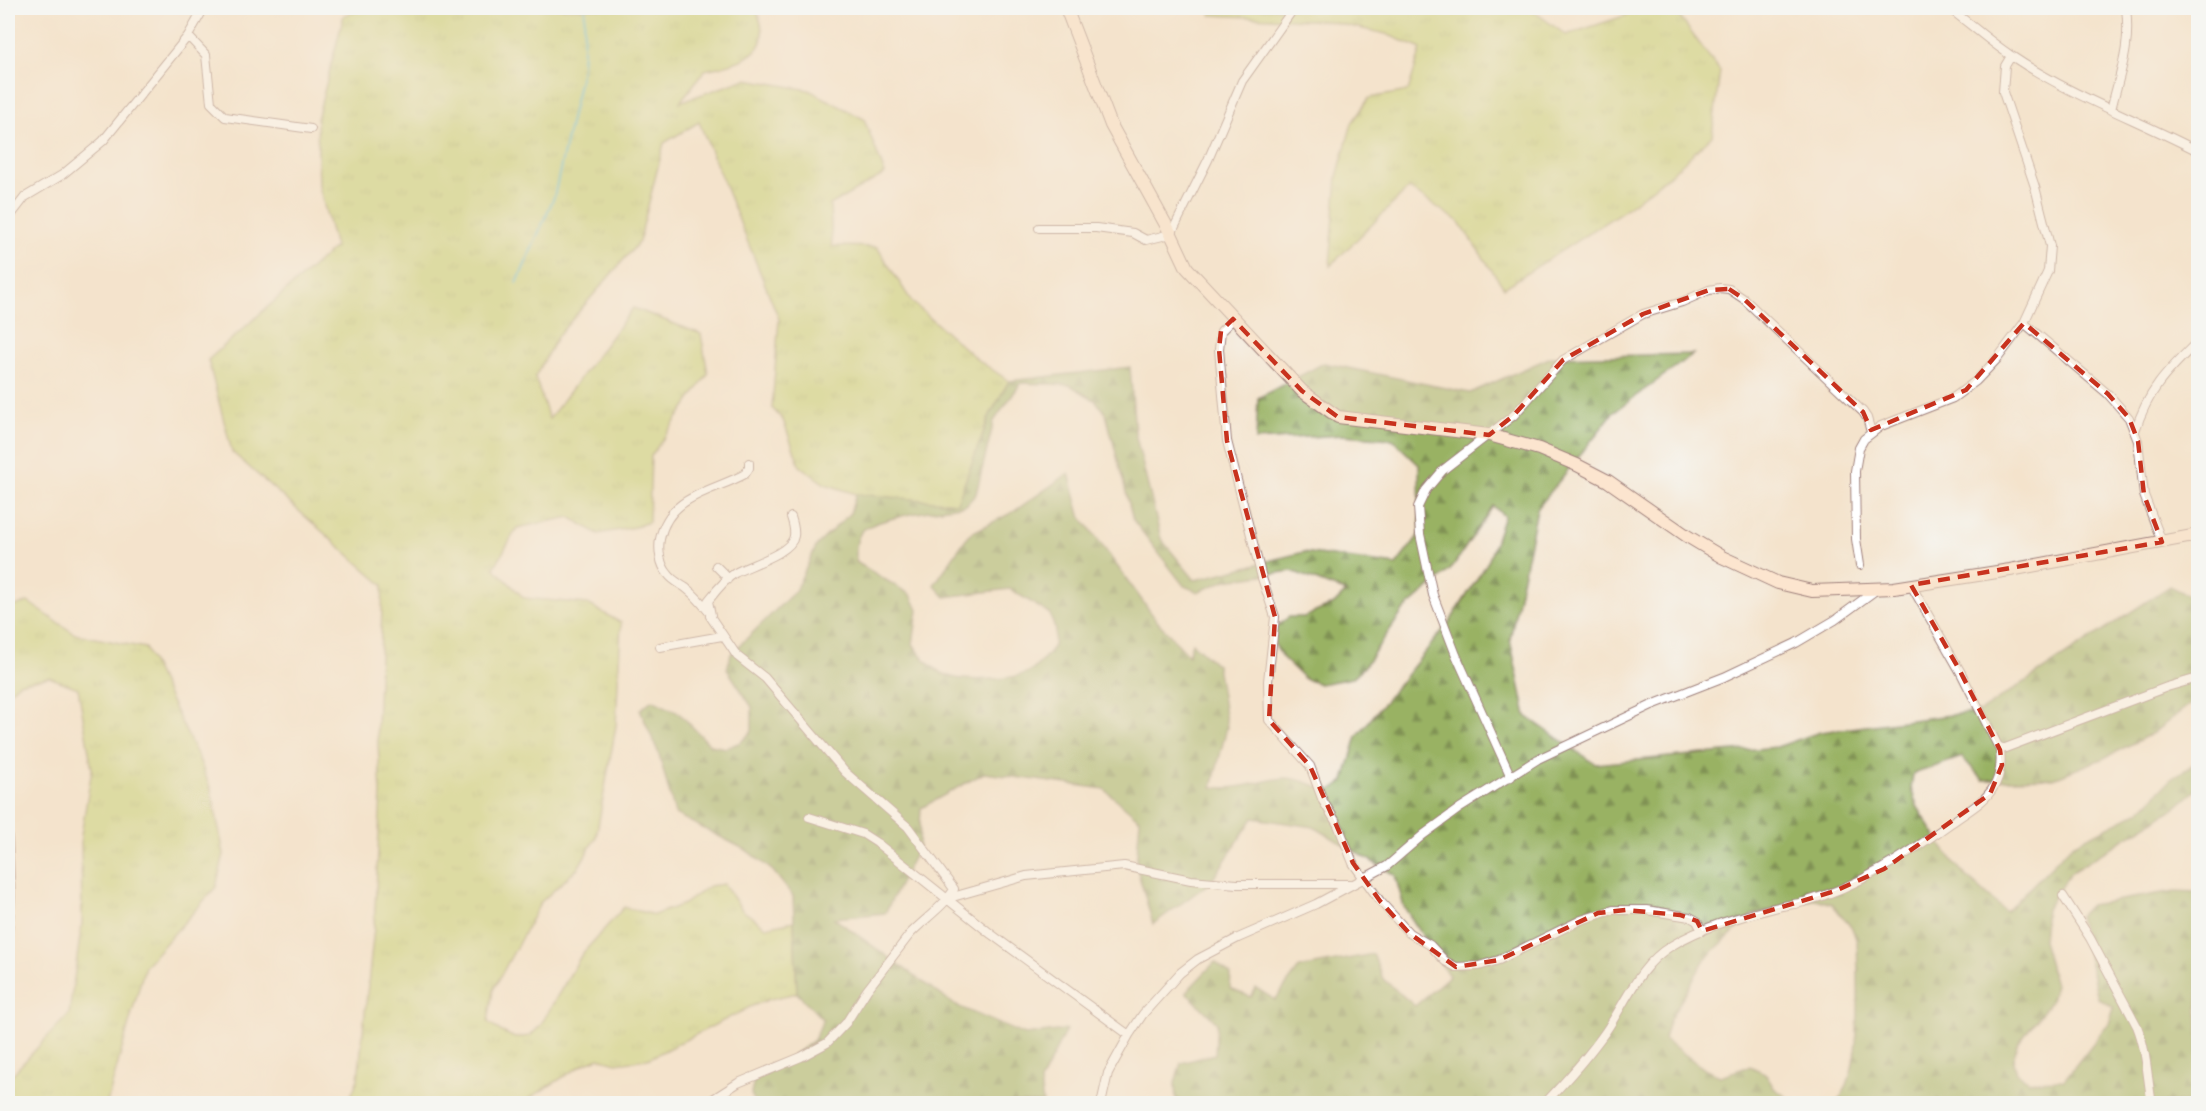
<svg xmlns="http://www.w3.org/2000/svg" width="2206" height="1111" font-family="'Old Standard TT',serif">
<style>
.grass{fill:url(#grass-tufts);stroke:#86784e;stroke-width:1.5}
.forest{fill:url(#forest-firs);stroke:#726848;stroke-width:1.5;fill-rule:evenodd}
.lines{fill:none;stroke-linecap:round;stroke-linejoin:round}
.stream{stroke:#4fbbcb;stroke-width:2}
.street-casing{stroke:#9f817c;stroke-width:10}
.secondary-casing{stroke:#9f817c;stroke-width:14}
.street{stroke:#fff;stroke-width:8}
.secondary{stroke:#fce5cf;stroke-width:12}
.marked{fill:none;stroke:#c8321e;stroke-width:4.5;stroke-dasharray:12 8;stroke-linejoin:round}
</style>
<defs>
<pattern id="grass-tufts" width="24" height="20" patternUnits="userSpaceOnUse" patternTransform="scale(1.5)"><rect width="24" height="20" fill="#c2d072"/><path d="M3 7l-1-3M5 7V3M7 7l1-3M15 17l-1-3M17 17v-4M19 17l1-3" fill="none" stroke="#a8b263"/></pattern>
<pattern id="forest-firs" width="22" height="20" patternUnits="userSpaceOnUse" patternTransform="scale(1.5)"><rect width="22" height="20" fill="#99b264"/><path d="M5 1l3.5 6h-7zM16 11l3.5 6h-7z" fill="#7f9053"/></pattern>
</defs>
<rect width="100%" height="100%" fill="#f6f6f2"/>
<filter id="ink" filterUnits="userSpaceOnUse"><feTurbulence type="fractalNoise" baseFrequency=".0167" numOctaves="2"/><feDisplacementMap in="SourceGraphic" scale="12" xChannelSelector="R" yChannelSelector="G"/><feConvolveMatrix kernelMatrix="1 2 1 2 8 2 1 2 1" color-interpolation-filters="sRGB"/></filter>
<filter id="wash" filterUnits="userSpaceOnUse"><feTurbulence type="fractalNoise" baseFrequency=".008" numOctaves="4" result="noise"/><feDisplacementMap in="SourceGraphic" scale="24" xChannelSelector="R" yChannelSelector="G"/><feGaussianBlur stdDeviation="1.35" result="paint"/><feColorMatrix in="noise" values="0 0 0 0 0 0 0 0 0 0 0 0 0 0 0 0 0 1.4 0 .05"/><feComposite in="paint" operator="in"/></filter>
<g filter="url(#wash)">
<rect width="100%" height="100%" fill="#f4e3cc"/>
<path class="grass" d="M366,8H706L712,11L719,8H756C758,15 762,23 762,31C765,59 725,66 705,70L680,102L746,79L809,90L864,119L885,174L830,205L832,246L877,247L912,302L978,360L1009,381L990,415L957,504L856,494L825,484L800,466L783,420L772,408L779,319L699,122L664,143L639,242L557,337L535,377L549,419L633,308L701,334L708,374L651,456L649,522L635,527L598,534L570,517L517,528L494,568L524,598L588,604L621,623L616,726L596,837L578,868L541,902L493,990L488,1022L502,1032L515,1038L530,1036L540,1026L582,954L624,907L654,915L684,904L709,886L724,884L742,910L766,927L794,921L797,993L770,999L752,1006L648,1059L616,1063L599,1058L584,1064L522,1103H348L358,1079L374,928L381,793L377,728L383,585L232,452L208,360L335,247L319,186L317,119L344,15Z
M1207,8H1529L1566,35L1630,14L1639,8H1673L1720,71L1712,136L1672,173L1623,211L1504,288L1459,222L1409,188L1330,266L1337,177L1352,123L1369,98L1408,91L1421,49L1386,34L1327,21L1211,15Z
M28,602L75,634L145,648L199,759L211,790L224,854L216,887L145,966L107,1103H8V1079L69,1014L82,923L81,835L92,769L78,688L49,677L19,683L8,693V608Z"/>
<path class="forest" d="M1693,354L1613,413L1537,509L1510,639L1526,716L1595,764L1777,747L1820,732L1981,711L2170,586L2198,600V698L2153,733L2104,758L2054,778L1983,780L1962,757L1913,774L1911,789L1917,806L1943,848L1962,872L2006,912L2072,845L2140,811L2171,779L2198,761V788L2175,808L2070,873L2046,909L2043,940L2055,985L2051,1001L2019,1042L2013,1057L2017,1073L2029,1081L2064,1080L2109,1023L2114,1008L2098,998L2079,916L2090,905L2175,891L2198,892V1103H1836C1864,1075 1858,980 1857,942L1852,928L1832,904L1816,899L1752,915L1705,959L1669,1021L1664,1039L1706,1070L1720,1076L1750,1066L1765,1073L1774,1088L1795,1103H1176L1175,1083L1181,1063L1215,1054L1217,1023L1186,992L1215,962L1231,975L1230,989L1251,997L1256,988L1275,1000L1299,968L1373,954L1383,979L1415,1006L1449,976L1404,907L1395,875L1314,827L1253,818L1211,882L1153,924L1136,865L1140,820L1104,789L984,773L921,808L919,846L885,913L834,918L955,1005L1025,1035L1066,1030L1040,1082L1043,1103H755L751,1094L754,1080L779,1065L814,1040L823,1020L797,993L793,896L773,871L746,850L675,814L659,754L640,710L652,700L679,713L710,745L726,748L741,742L752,731V707L727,669L731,654L795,591L817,545L850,513L856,494L957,503L990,415L1009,381L1130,367L1135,433L1161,539L1195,580L1304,552L1396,565L1420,534L1419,465L1392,439L1343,435L1256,440L1258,398L1324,363L1470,393L1551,357ZM1021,383L1070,385L1096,401L1106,414L1133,520L1184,586L1198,592L1226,580L1292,571L1346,592L1334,604L1304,617H1289L1276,627L1274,643L1282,657L1305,679L1320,684L1352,678L1364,667L1403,611L1451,569L1493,506L1504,516L1489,560L1451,620L1357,736L1344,781L1331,790C1318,788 1297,777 1286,778C1260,780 1238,791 1212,787L1227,727L1217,665L1192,643L1188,655L1157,621L1080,515L1069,473L1013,512L969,534L934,585L945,597L1010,589L1050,614L1055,629L1054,646C1048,654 1040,664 1032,670C1017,680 963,683 946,675C932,669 921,656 913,644L918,610L911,595L856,562C856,552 855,539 862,531C876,517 944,509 966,505L976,494L994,421Z"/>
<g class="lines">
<path class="stream" d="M517,283L554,197L582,69L585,8"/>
</g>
</g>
<g filter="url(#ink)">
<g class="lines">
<defs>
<path id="street" d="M1949,8C1969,23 1989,41 2010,55C2069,95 2136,119 2198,151
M188,36L206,55L211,103L225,117L311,129
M2111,110C2120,71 2131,49 2126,8
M8,219L25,197L62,175L103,141L188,36L204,8
M1039,228H1096L1133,233L1146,240L1171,234L1208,160L1242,81L1294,8
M1233,319L1221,331L1219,349L1227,441L1262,578L1275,617L1268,681L1269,720L1310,766L1323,801L1338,825L1353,863L1380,901L1409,933L1430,945L1445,961L1456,967L1479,966L1499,960L1581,920L1613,910H1647L1690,917L1697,921L1702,931
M2024,323L2108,394L2129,418L2138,441L2144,495L2162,542
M2135,431C2149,388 2168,371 2198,341
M1860,565L1856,539L1855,471L1859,448L1864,439L1881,426L1953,398L1976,381L1997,359L2024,323L2048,271L2050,246L2035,187L2003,92L2005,66L2011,56
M716,566L725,575L727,580
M709,612C702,603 695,595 686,588C680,584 672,580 668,574C660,565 658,550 660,539C669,495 712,492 745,474L749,468V463
M660,647L722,636
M2000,750L2167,687L2198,678
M1511,777L1456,655L1433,595L1420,534L1418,507L1426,490L1443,470L1514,415L1563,360L1643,314L1682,302L1709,290L1720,288L1729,289L1744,299L1863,412L1867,418L1871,432
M809,817L863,834L877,843L991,934L1129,1035
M8,837L11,897L8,932
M2063,896L2090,938L2137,1026C2147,1051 2147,1077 2152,1104
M949,898L1026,876L1124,866L1191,880L1237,884H1350
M705,1104L738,1083L801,1057L827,1043L846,1023L867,990L910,934C922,921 947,904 954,889L908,827L845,772L765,678L737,656L710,616L711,615L708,601C716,591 724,580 735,573C749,565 792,553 794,536C795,530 793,523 791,517
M1101,1104L1108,1073L1129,1035L1143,1014L1180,973L1198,959L1238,938L1316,904L1387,866L1423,835L1460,808L1538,759L1652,705L1724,677L1796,643L1835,620L1876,590
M1544,1104C1566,1081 1588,1057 1606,1031C1626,1002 1639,965 1671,946C1703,926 1743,916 1778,907C1787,905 1796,904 1804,902C1860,886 1905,856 1951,823C1981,802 2005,791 2000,750L1960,671L1911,585"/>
<path id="secondary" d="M1066,8L1111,125L1171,234L1187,268L1302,391L1338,417L1489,435L1539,449L1577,465L1608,481L1687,536L1722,557L1778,583L1812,591L1894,588L2010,570L2198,535"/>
</defs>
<use href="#street" class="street-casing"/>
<use href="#secondary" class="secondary-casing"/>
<use href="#street" class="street"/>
<use href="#secondary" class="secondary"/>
</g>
</g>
<path d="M0 0H2206V1111H0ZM1729,289L1744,299L1863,412L1871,430L1966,390L2024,323L2108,394L2129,418L2138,441L2144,495L2162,542L1911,585L1960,671L2000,750L2002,765L1990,794L1884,869L1835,891L1702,931L1697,921L1680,915L1626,910L1598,913L1499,960L1456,967L1409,933L1380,901L1353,863L1310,766L1269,720L1275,617L1227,441L1219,349L1221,331L1233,319L1302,391L1338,417L1489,435L1514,415L1563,360L1643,314L1709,290Z" fill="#f4e3cc" fill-opacity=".55" fill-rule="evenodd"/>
<path class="marked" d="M1729,289L1744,299L1863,412L1871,430L1966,390L2024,323L2108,394L2129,418L2138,441L2144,495L2162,542L1911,585L1960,671L2000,750L2002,765L1990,794L1884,869L1835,891L1702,931L1697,921L1680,915L1626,910L1598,913L1499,960L1456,967L1409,933L1380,901L1353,863L1310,766L1269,720L1275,617L1227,441L1219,349L1221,331L1233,319L1302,391L1338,417L1489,435L1514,415L1563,360L1643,314L1709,290Z"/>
<rect width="2206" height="1111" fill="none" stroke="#f6f6f2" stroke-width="30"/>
</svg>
